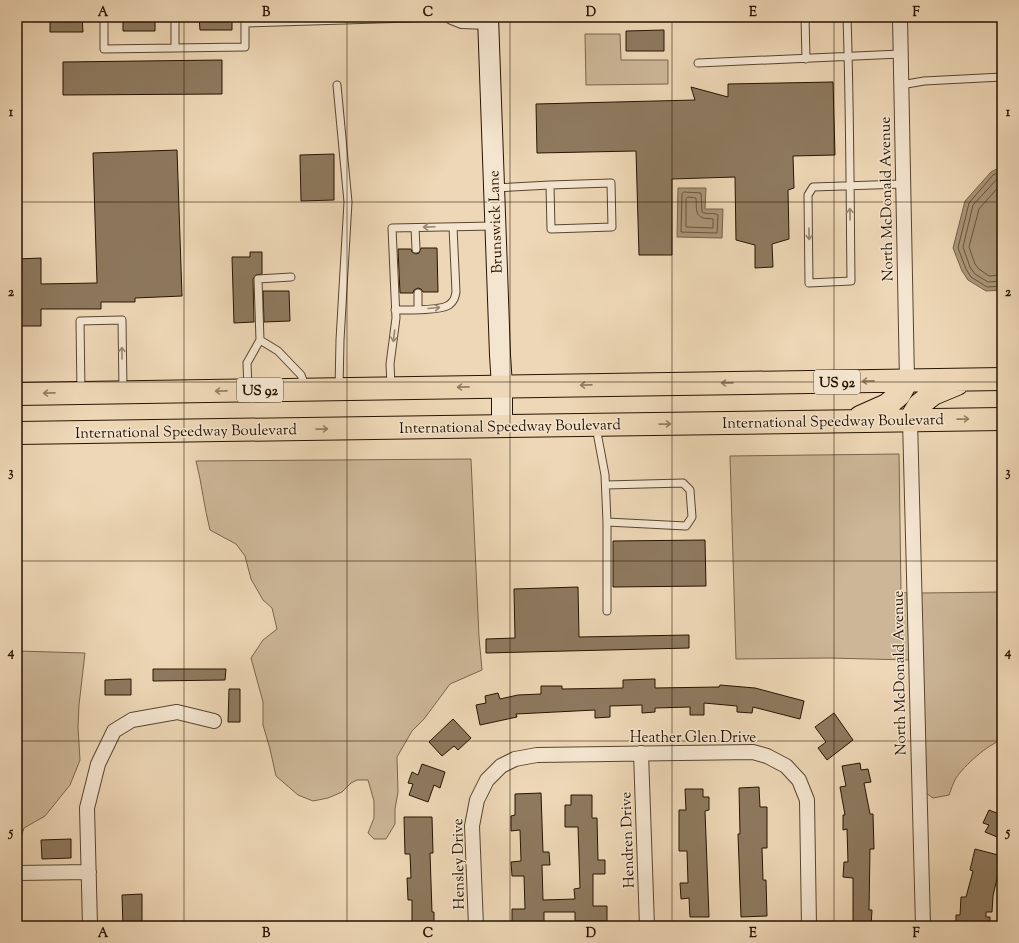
<svg xmlns="http://www.w3.org/2000/svg" width="1019" height="943" font-family="'Sorts Mill Goudy',serif">
<style>
.green{fill:#ccb697;stroke:#79654c}
.water{fill:#aa9578;stroke:#756148}
.lines{fill:none;stroke-linecap:round;stroke-linejoin:round}
.shore{stroke:#68543c;stroke-width:1}
.building{fill:#8e795f;stroke:#261401}
.lane-casing{stroke:#58452e;stroke-width:9}
.street-casing{stroke:#58452e;stroke-width:16}
.secondary-casing{stroke:#261401;stroke-width:22}
.primary-casing{stroke:#261401;stroke-width:24}
.lane{stroke:#f4e5d0;stroke-width:7}
.street{stroke:#f4e5d0;stroke-width:14}
.secondary{stroke:#f4e5d0;stroke-width:20}
.primary{stroke:#eed7b6;stroke-width:22}
.oneway{stroke:#978773}
.oneway2{stroke:#947f65}
.grid{fill:none;stroke:#261401;stroke-width:1;stroke-opacity:0.55}
.labels{text-anchor:middle;stroke-width:3;stroke-linejoin:round;paint-order:stroke}
.shield{fill:#f4e5d0;stroke:#64533f;stroke-width:1}
.shield-label{font-size:14px;font-weight:bold;fill:#261401}
.street-label{font-size:15px;fill:#261401;stroke:#f4e5d0}
.neatline{fill:none;stroke:#261401;stroke-width:1.5}
.grid-label{font-size:13px;text-anchor:middle;font-weight:bold;fill:#261401}
</style>
<rect width="100%" height="100%" fill="#eed7b6"/>
<filter id="stains"><feTurbulence type="fractalNoise" baseFrequency=".005" numOctaves="4"/><feColorMatrix values="0 0 0 0 .2 0 0 0 0 .09 0 0 0 0 .02 0 0 0 .5 -.17"/></filter>
<radialGradient id="worn" r=".72"><stop offset=".6" stop-color="#630" stop-opacity="0"/><stop offset="1" stop-color="#630" stop-opacity=".3"/></radialGradient>
<path class="green" d="M585,34H620L621,60H668V84L586,85Z
M899,454L901,592L907,593L909,660L829,658L736,659L730,456Z
M471,459L479,637L482,670L450,684L424,719L412,731L397,757L398,792L395,809V824L386,839H374L368,833L374,818V801L368,780H357L351,783L342,792L328,798L313,801L298,795L276,776L270,749L263,725V702L251,658L263,640L277,629L272,608L263,600L251,579L245,556L236,544L210,530C204,507 202,484 196,461Z
M1002,592V740C988,744 964,766 956,778C953,783 951,790 949,795L933,798L926,793L921,593Z
M17,651L85,653L79,705L78,727L80,760L70,785L45,816L24,828L17,849Z"/>
<path class="water" d="M1002,166V290L986,291L968,280L962,271L953,248L965,201L991,172Z
M678,188H706L705,209H723L722,238L677,237Z"/>
<g class="lines">
<path class="shore" d="M1002,171L993,175L969,203L958,248L966,269L971,277L987,287L1002,286
M1002,176L997,179L973,205L963,247L970,267L975,274L988,282L1002,281
M1002,183L979,209L969,247L975,264L979,269L989,276L1002,275
M684,192L701,193L702,212C707,215 714,212 718,215L717,233L681,232L682,194Z
M688,197L696,198C697,205 694,215 703,218C706,219 710,218 713,219V228L686,227V199Z"/>
</g>
<path class="building" d="M50,17H82L83,32H50Z
M123,17H155V31H123Z
M199,17H232V30H200Z
M664,30V51H626V31Z
M222,60V94L63,95V62Z
M833,82L835,155L793,156L794,188L788,190L789,239L772,244L773,267L755,268V245L736,240L735,177L672,179V255H639L636,151L537,153L536,104L695,100L691,87L728,97V84Z
M177,150L182,296L135,298V302H101V309H41V326H17V259L41,258V284L97,283L93,153Z
M334,154V200L301,201L300,155Z
M421,248H437L438,292H423L421,289L418,288L414,290L413,293H400L398,249H411L412,252L416,254L419,253Z
M250,252H262V274L256,275L253,279L254,322L234,323L232,257H250Z
M263,291H289L290,321L264,322Z
M705,540L706,586L613,587V541Z
M578,587L579,637L689,635V648L486,653V639L515,638L514,589Z
M153,669H226L225,680L153,681Z
M131,679V695H105V680Z
M655,679V688L719,687L720,685L755,688L804,701L800,719L753,707L752,713L737,712V706L704,703V715H690V707L655,708V712L642,713V705L610,706V717L595,718V710L516,714L517,717L480,725L476,705L486,703L485,696L498,693L500,699L518,695L541,694V686H562V689L623,688V680Z
M229,689H240V722H228Z
M834,713L853,740L827,760L818,748L826,742L815,727Z
M453,719L471,738L458,750L454,746L442,756L429,742Z
M860,763L861,770L868,769L871,782L864,783L870,814H873L874,849H870L869,910H872L871,926H853V878L843,877L844,862H848L847,829L843,830V815H845L840,787L846,786L842,766Z
M422,764L445,772L440,788L434,785L428,802L409,795L413,784L408,783L412,772L418,775Z
M759,787L760,807H767V848H762L763,880H766L767,916L741,917L738,834H740L739,788Z
M685,789H703V797H709V810L705,811L709,917H690L689,898L681,899L680,883H688L687,851H679V810H686Z
M541,793L543,852H549L550,865H542L543,900L575,899L574,889L580,888L578,827H565V805H571V795H592V818H597L598,860H605V874H593V906H607V921H575V912H544V922L512,923V909H525L524,876H512L511,862L521,861L520,830L511,831V816L515,815V794Z
M989,810L1002,815V839L985,832L989,825L983,823Z
M404,817H432L433,853H430L432,912H434V926H412V900H408L407,878H411L410,854H405Z
M71,839V858L42,859L41,840Z
M975,849L1002,856L993,896L992,912H986V917H990V926H956V915H960L961,897H966L973,871L970,870Z
M142,894V926H123L122,895Z"/>
<g class="lines">
<defs>
<path id="lane" d="M104,17V49L245,47V17
M805,17L806,59
M847,17C850,105 850,193 851,281L809,283L808,195L813,187L903,184
M245,23L443,17
M175,48V17
M698,63L900,54
M337,85L348,202L340,340L339,388
M901,85L924,81L1002,77
M494,188L550,185L551,229L612,227L611,183L550,185
M415,228L416,249
M418,293V309
M395,310C407,310 440,311 449,305C454,301 455,298 456,292L453,227
M260,340L278,351L301,375L306,388
M391,386L390,364L396,318L392,228L493,226
M248,389L247,363L260,340L258,279L291,277
M81,392L80,321L122,320L123,390
M596,427L605,475L607,522L686,526L692,517L690,490L683,483L606,485
M607,611V522"/>
<path id="street" d="M452,17L462,21L488,22
M900,17L907,381
M910,420L923,926
M641,753L647,926
M17,873L89,872
M90,926L87,808L98,764L114,731L132,720L177,712L214,721
M476,926L472,826L477,800L487,780L501,766L515,759L537,755L753,752L767,756L786,766L799,780L807,800L809,926"/>
<path id="secondary" d="M488,17L500,355L502,386V426"/>
<path id="primary" d="M17,394L1002,379
M860,417L887,405L899,395L907,381
M910,420L919,405L933,394L957,384
M17,433L1002,419"/>
</defs>
<use href="#lane" class="lane-casing"/>
<use href="#street" class="street-casing"/>
<use href="#secondary" class="secondary-casing"/>
<use href="#primary" class="primary-casing"/>
<use href="#lane" class="lane"/>
<use href="#street" class="street"/>
<use href="#secondary" class="secondary"/>
<use href="#primary" class="primary"/>
</g>
<defs><path id="oneway-shaft" d="M-6 0H5M1.5-3L5.5 0L1.5 3" fill="none" stroke-width="1.6" stroke-linecap="round" stroke-linejoin="round"/></defs>
<g class="oneway">
<use href="#oneway-shaft" transform="translate(850 214) rotate(-91)"/>
<use href="#oneway-shaft" transform="translate(429 227) rotate(178)"/>
<use href="#oneway-shaft" transform="translate(809 234) rotate(89)"/>
<use href="#oneway-shaft" transform="translate(434 308) rotate(-5)"/>
<use href="#oneway-shaft" transform="translate(394 336) rotate(97)"/>
<use href="#oneway-shaft" transform="translate(122 353) rotate(-91)"/>
</g>
<g class="oneway2">
<use href="#oneway-shaft" transform="translate(868 381) rotate(179)"/>
<use href="#oneway-shaft" transform="translate(727 383) rotate(179)"/>
<use href="#oneway-shaft" transform="translate(586 385) rotate(179)"/>
<use href="#oneway-shaft" transform="translate(463 387) rotate(179)"/>
<use href="#oneway-shaft" transform="translate(221 391) rotate(179)"/>
<use href="#oneway-shaft" transform="translate(49 393) rotate(179)"/>
<use href="#oneway-shaft" transform="translate(963 419) rotate(-1)"/>
<use href="#oneway-shaft" transform="translate(665 424) rotate(-1)"/>
<use href="#oneway-shaft" transform="translate(322 429) rotate(-1)"/>
</g>
<path class="grid" d="M184,17V926M347,17V926M510,17V926M672,17V926M834,17V926M17,202H1002M17,382H1002M17,561H1002M17,741H1002"/>
<g class="labels">
<g class="shield">
<rect x="814" y="370" width="46" height="24" rx="3"/>
<rect x="237" y="378" width="46" height="24" rx="3"/>
</g>
<g class="shield-label">
<text x="837" y="387">US 92</text>
<text x="260" y="395">US 92</text>
</g>
<g class="street-label">
<text transform="translate(886 199) rotate(-91)" y="5">North McDonald Avenue</text>
<text transform="translate(495 222) rotate(-92)" y="5">Brunswick Lane</text>
<text transform="translate(833 421) rotate(-1)" y="5">International Speedway Boulevard</text>
<text transform="translate(510 426) rotate(-1)" y="5">International Speedway Boulevard</text>
<text transform="translate(186 431) rotate(-1)" y="5">International Speedway Boulevard</text>
<text transform="translate(899 673) rotate(-91)" y="5">North McDonald Avenue</text>
<text x="693" y="742">Heather Glen Drive</text>
<text transform="translate(627 840) rotate(-92)" y="5">Hendren Drive</text>
<text transform="translate(458 864) rotate(-91)" y="5">Hensley Drive</text>
</g>
</g>
<rect width="1019" height="943" fill="none" stroke="#eed7b6" stroke-width="44"/>
<rect x="22" y="22" width="975" height="899" class="neatline"/>
<g class="grid-label">
<text x="103" y="16">A</text>
<text x="266" y="16">B</text>
<text x="428" y="16">C</text>
<text x="591" y="16">D</text>
<text x="753" y="16">E</text>
<text x="916" y="16">F</text>
<text x="11" y="116">1</text>
<text x="1008" y="116">1</text>
<text x="11" y="296">2</text>
<text x="1008" y="296">2</text>
<text x="11" y="476">3</text>
<text x="1008" y="476">3</text>
<text x="11" y="656">4</text>
<text x="1008" y="656">4</text>
<text x="11" y="836">5</text>
<text x="1008" y="836">5</text>
<text x="103" y="937">A</text>
<text x="266" y="937">B</text>
<text x="428" y="937">C</text>
<text x="591" y="937">D</text>
<text x="753" y="937">E</text>
<text x="916" y="937">F</text>
</g>
<rect width="100%" height="100%" filter="url(#stains)"/>
<rect width="100%" height="100%" fill="url(#worn)"/>
</svg>
